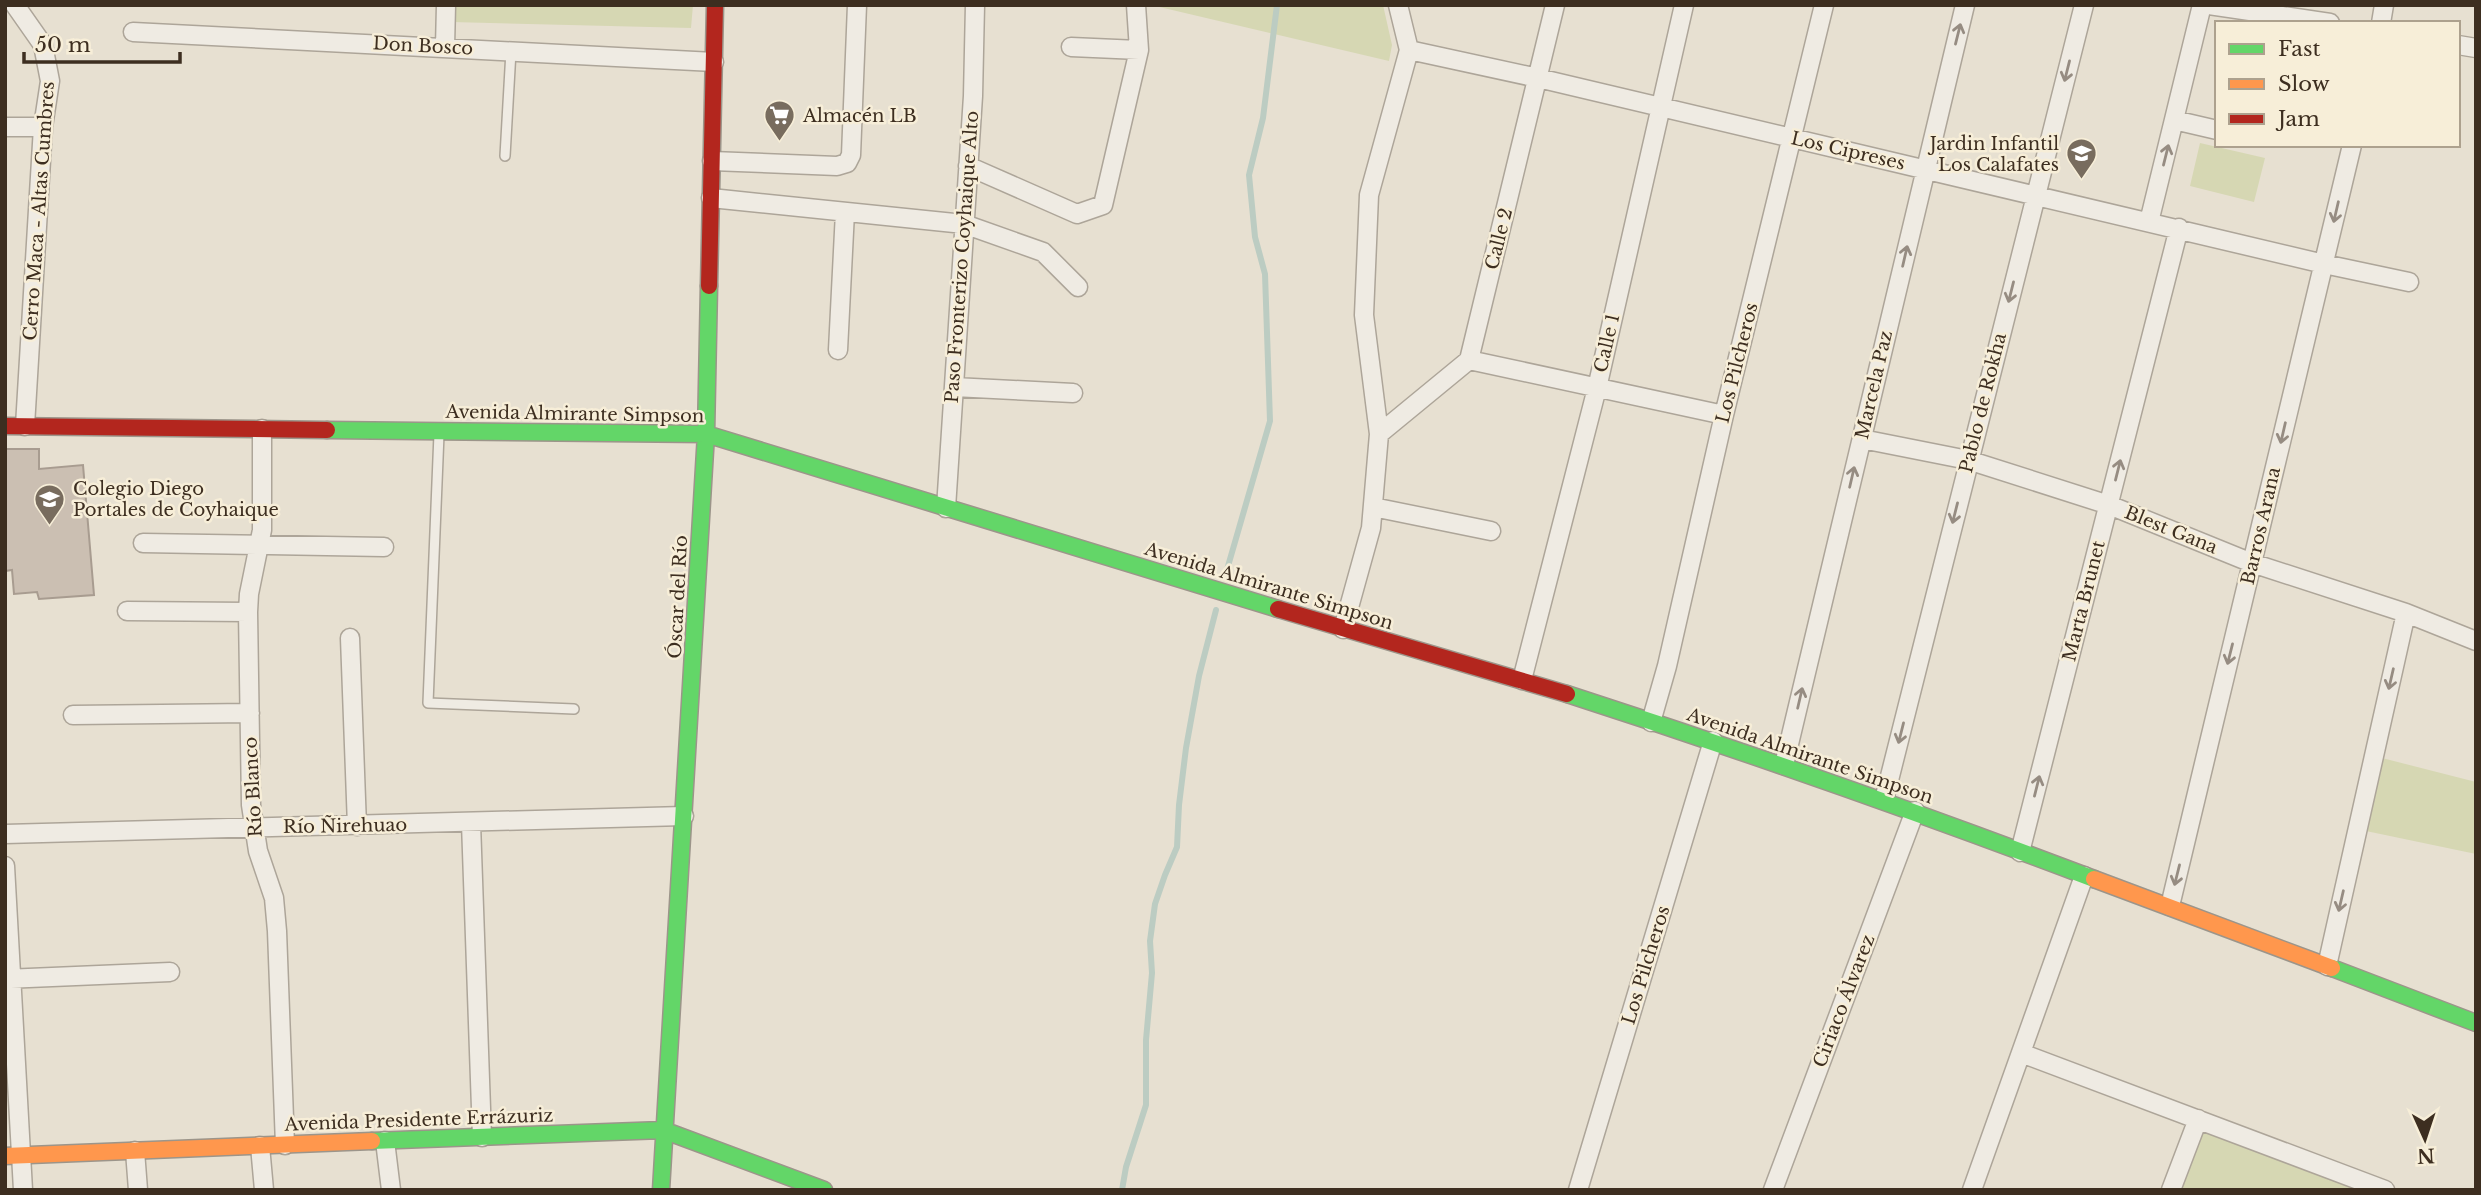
<svg xmlns="http://www.w3.org/2000/svg" width="2481" height="1195" font-family="'Libre Baskerville',serif">
<style>
.green{fill:#d6d7b3}
.lines{fill:none;stroke-linecap:round;stroke-linejoin:round}
.stream{stroke:#bcccc2;stroke-width:6}
.building{fill:#cbbfb2;stroke:#a89c90;stroke-width:2}
.lane-casing{stroke:#ada599;stroke-width:12}
.street-casing{stroke:#ada599;stroke-width:21}
.fast-casing{stroke:#9c958a;stroke-width:19}
.slow-casing{stroke:#9c958a;stroke-width:19}
.jam-casing{stroke:#9c958a;stroke-width:19}
.lane{stroke:#efebe3;stroke-width:9}
.street{stroke:#efebe3;stroke-width:18}
.fast{stroke:#63d668;stroke-width:16}
.slow{stroke:#ff974d;stroke-width:16}
.jam{stroke:#b3261e;stroke-width:16}
.oneway{stroke:#968c82}
.labels{text-anchor:middle;stroke-width:5;stroke-linejoin:round;paint-order:stroke}
.street-label{font-size:18px;fill:#3d2e20;stroke:#f7eed8}
.poi-label{font-size:18px;fill:#3d2e20;stroke:#f7eed8;text-anchor:start}
</style>
<rect width="100%" height="100%" fill="#e7e0d1"/>
<path class="green" d="M452,5H693L691,28L451,22Z
M1151,5H1383L1392,45L1389,61Z
M2200,143L2265,158L2254,202L2190,186Z
M2382,758L2476,782V854L2366,831Z
M2199,1128L2358,1190H2175Z"/>
<g class="lines">
<path class="stream" d="M1226,573L1270,421L1265,274L1255,237L1249,175L1263,118L1277,5
M1122,1190L1126,1167L1146,1105V1040L1152,973L1150,941L1155,904L1165,875L1177,847L1179,805L1186,748L1199,676L1216,610"/>
</g>
<path class="building" d="M5,449H39V469L83,465L94,595L39,599L37,592L14,594L12,570L5,571Z"/>
<g class="lines">
<defs>
<path id="lane" d="M505,156L511,51
M439,434L428,703L574,709"/>
<path id="street" d="M15,5L43,45L50,81L43,127L25,426
M2209,5L2330,23
M2381,23L2384,5
M133,32L714,62
M2458,45L2476,48
M445,47L446,5
M1071,47L1139,50
M1409,50L1538,78L2324,264L2409,282
M2174,120L2217,130
M5,127H43
M712,161L837,166L847,163L851,155L857,5
M968,166L1077,214L1103,205L1139,50L1136,5
M711,198L964,224L1043,252L1078,287
M2149,222L2202,5
M838,350L845,212
M1469,360L1724,415
M954,387L1073,393
M262,429V530L249,594L248,612L251,805L258,851L274,898L277,931L285,1145
M1379,434L1469,360L1555,5
M1862,439L1968,460L2109,505L2252,563L2406,613L2476,641
M1373,507L1491,531
M946,508L973,96L975,5
M143,543L384,547
M127,611L248,612
M1343,629L1371,528L1379,434L1364,315L1369,195L1409,50L1398,5
M350,638L357,826
M1522,680L1597,388L1684,5
M73,715L250,713
M1651,722L1667,666L1724,415L1824,5
M1784,765L1965,5
M1884,800L2084,5
M471,823L482,1137
M5,834L684,816
M2020,852L2179,228
M5,866L23,1190
M2170,906L2352,145
M2327,966L2406,613
M5,979L170,972
M2021,1053L2385,1190
M385,1141L391,1190
M260,1146L264,1190
M135,1151L138,1190
M1578,1190L1713,741
M1773,1190L1915,811
M1972,1190L2084,876
M2171,1190L2198,1119"/>
<path id="fast" d="M327,430L706,434L1278,609
M1567,694C1744,751 1920,813 2094,879
M2332,968L2476,1023
M372,1141L663,1130L824,1190
M661,1190L706,434L709,286"/>
<path id="slow" d="M2094,879L2332,968
M5,1156L372,1141"/>
<path id="jam" d="M709,286L715,5
M5,426L327,430
M1278,609L1567,694"/>
</defs>
<use href="#lane" class="lane-casing"/>
<use href="#street" class="street-casing"/>
<use href="#fast" class="fast-casing"/>
<use href="#slow" class="slow-casing"/>
<use href="#jam" class="jam-casing"/>
<use href="#lane" class="lane"/>
<use href="#street" class="street"/>
<use href="#fast" class="fast"/>
<use href="#slow" class="slow"/>
<use href="#jam" class="jam"/>
</g>
<defs><path id="oneway-shaft" d="M-6 0H5M1.5-3L5.5 0L1.5 3" fill="none" stroke-width="1.6" stroke-linecap="round" stroke-linejoin="round" transform="scale(1.75)"/></defs>
<g class="oneway">
<use href="#oneway-shaft" transform="translate(1958 34) rotate(-76)"/>
<use href="#oneway-shaft" transform="translate(2067 71) rotate(104)"/>
<use href="#oneway-shaft" transform="translate(2166 155) rotate(-76)"/>
<use href="#oneway-shaft" transform="translate(2336 212) rotate(103)"/>
<use href="#oneway-shaft" transform="translate(1905 256) rotate(-77)"/>
<use href="#oneway-shaft" transform="translate(2011 292) rotate(104)"/>
<use href="#oneway-shaft" transform="translate(2283 433) rotate(103)"/>
<use href="#oneway-shaft" transform="translate(2118 470) rotate(-76)"/>
<use href="#oneway-shaft" transform="translate(1852 477) rotate(-77)"/>
<use href="#oneway-shaft" transform="translate(1955 513) rotate(104)"/>
<use href="#oneway-shaft" transform="translate(2230 654) rotate(104)"/>
<use href="#oneway-shaft" transform="translate(2391 679) rotate(103)"/>
<use href="#oneway-shaft" transform="translate(1800 698) rotate(-77)"/>
<use href="#oneway-shaft" transform="translate(1901 733) rotate(104)"/>
<use href="#oneway-shaft" transform="translate(2037 786) rotate(-76)"/>
<use href="#oneway-shaft" transform="translate(2177 875) rotate(104)"/>
<use href="#oneway-shaft" transform="translate(2341 901) rotate(103)"/>
</g>
<defs>
<symbol id="supermarket-pin" viewBox="-11 -11 22 30"><path d="M0 17L-7.5 6A9.5 9.5 0 1 1 7.5 6Z" fill="#786c5e" stroke="#f7eed8"/><path d="M-6-5.5h2.5l.6 2H6L4.5 2H-2.5L-4.4-4H-6ZM-1.5 3.2a1.3 1.3 0 1 0 .1 0ZM3 3.2a1.3 1.3 0 1 0 .1 0Z" fill="#fff"/></symbol>
<symbol id="school-pin" viewBox="-11 -11 22 30"><path d="M0 17L-7.5 6A9.5 9.5 0 1 1 7.5 6Z" fill="#786c5e" stroke="#f7eed8"/><path d="M0-5L7-2L0 1L-7-2ZM-4 1L0 2.5L4 1V4Q0 6-4 4Z" fill="#fff"/></symbol>
</defs>
<g fill-rule="evenodd">
<use href="#supermarket-pin" x="762" y="98" width="35" height="47"/>
<use href="#school-pin" x="2064" y="136" width="35" height="47"/>
<use href="#school-pin" x="32" y="482" width="35" height="47"/>
</g>
<g class="labels">
<g class="street-label">
<text transform="translate(423 46) rotate(3)" y="6">Don Bosco</text>
<text transform="translate(1848 151) rotate(13)" y="6">Los Cipreses</text>
<text transform="translate(39 211) rotate(-86)" y="6">Cerro Maca - Altas Cumbres</text>
<text transform="translate(1499 239) rotate(-76)" y="6">Calle 2</text>
<text transform="translate(962 257) rotate(-86)" y="6">Paso Fronterizo Coyhaique Alto</text>
<text transform="translate(1607 343) rotate(-77)" y="6">Calle 1</text>
<text transform="translate(1737 363) rotate(-76)" y="6">Los Pilcheros</text>
<text transform="translate(1874 385) rotate(-77)" y="6">Marcela Paz</text>
<text transform="translate(1983 403) rotate(-76)" y="6">Pablo de Rokha</text>
<text transform="translate(575 414) rotate(1)" y="6">Avenida Almirante Simpson</text>
<text transform="translate(2261 526) rotate(-77)" y="6">Barros Arana</text>
<text transform="translate(2171 530) rotate(22)" y="6">Blest Gana</text>
<text transform="translate(1269 586) rotate(17)" y="6">Avenida Almirante Simpson</text>
<text transform="translate(678 597) rotate(-87)" y="6">Óscar del Río</text>
<text transform="translate(2084 601) rotate(-76)" y="6">Marta Brunet</text>
<text transform="translate(1810 756) rotate(19)" y="6">Avenida Almirante Simpson</text>
<text transform="translate(253 787) rotate(-93)" y="6">Río Blanco</text>
<text transform="translate(345 826) rotate(-1)" y="6">Río Ñirehuao</text>
<text transform="translate(1646 965) rotate(-73)" y="6">Los Pilcheros</text>
<text transform="translate(1844 1001) rotate(-69)" y="6">Ciriaco Álvarez</text>
<text transform="translate(419 1120) rotate(-2)" y="6">Avenida Presidente Errázuriz</text>
</g>
<g class="poi-label">
<text x="803" y="122">Almacén LB</text>
<text x="2059" y="150" text-anchor="end">Jardin Infantil<tspan x="2059" dy="21">Los Calafates</tspan></text>
<text x="73" y="495">Colegio Diego<tspan x="73" dy="21">Portales de Coyhaique</tspan></text>
</g>
</g>
<rect width="2481" height="1195" fill="none" stroke="#3d2e20" stroke-width="14"/>
<rect x="2215" y="21" width="245" height="126" fill="#f7eed8" stroke="#ada18e" stroke-width="2"/>
<rect x="2229" y="44" width="35" height="10" fill="#63d668" stroke="#ada18e" stroke-width="2"/>
<text x="2278" y="56" font-size="21" fill="#3d2e20">Fast</text>
<rect x="2229" y="79" width="35" height="10" fill="#ff974d" stroke="#ada18e" stroke-width="2"/>
<text x="2278" y="91" font-size="21" fill="#3d2e20">Slow</text>
<rect x="2229" y="114" width="35" height="10" fill="#b3261e" stroke="#ada18e" stroke-width="2"/>
<text x="2278" y="126" font-size="21" fill="#3d2e20">Jam</text>
<g transform="translate(2425 1139) rotate(177)" stroke="#f7eed8" stroke-width="5" paint-order="stroke">
<path d="M0-5L12 26L0 18L-12 26Z" fill="#3d2e20"/>
<text y="-10" font-size="19" font-weight="bold" text-anchor="middle" fill="#3d2e20">N</text>
</g>
<path d="M24 52v10h156v-10" fill="none" stroke="#3d2e20" stroke-width="3.5"/>
<text x="35" y="52" font-size="21" fill="#3d2e20" stroke="#f7eed8" stroke-width="5" paint-order="stroke">50 m</text>
</svg>
